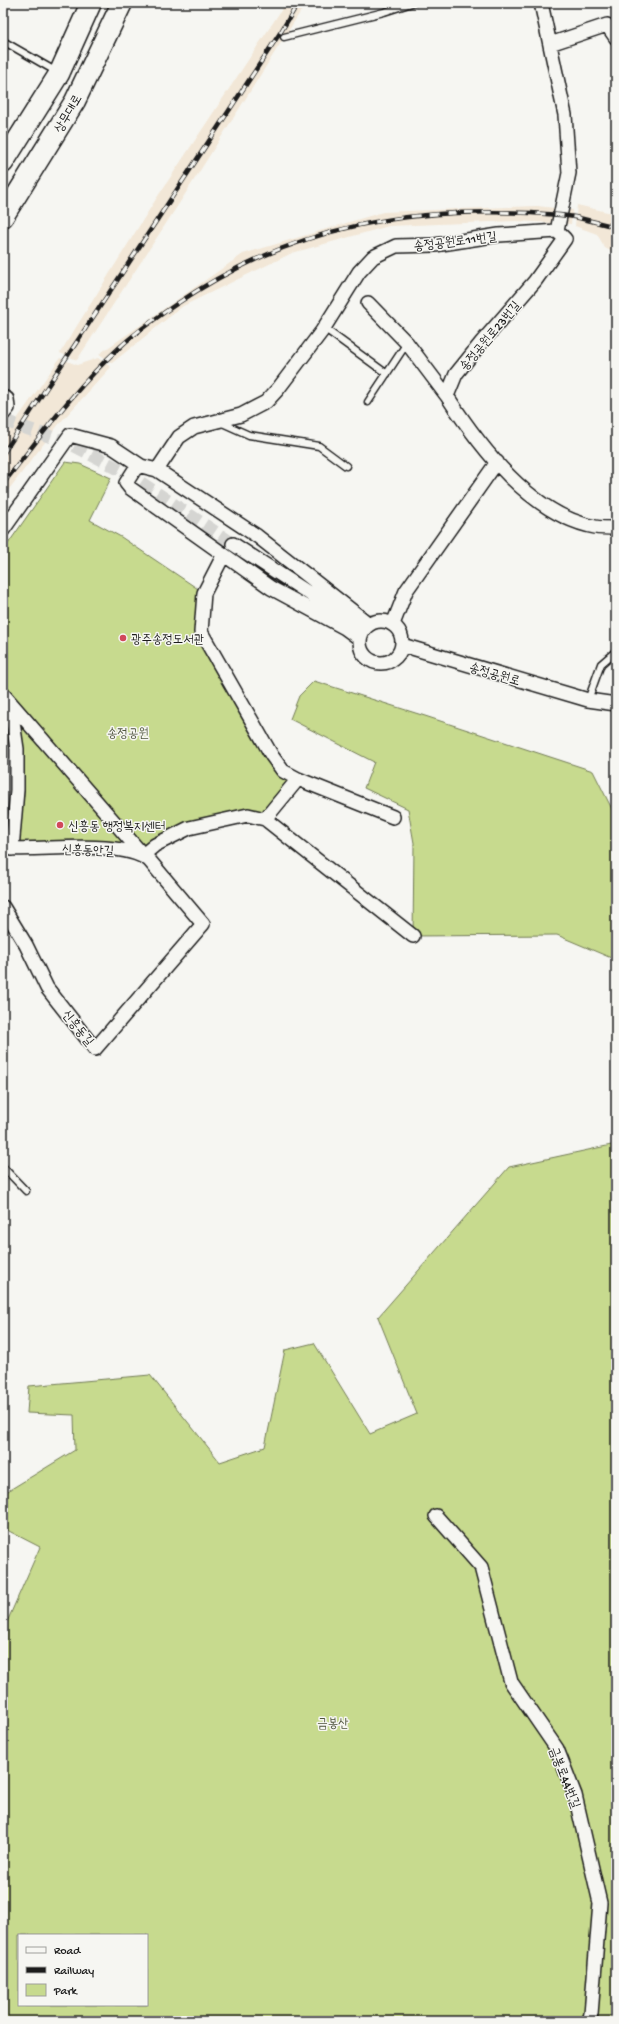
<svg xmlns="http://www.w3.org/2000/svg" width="619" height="2024" font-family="'Gochi Hand','Poor Story',sans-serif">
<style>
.built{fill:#f2e7d7}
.green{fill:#c7da8e;stroke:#727b55;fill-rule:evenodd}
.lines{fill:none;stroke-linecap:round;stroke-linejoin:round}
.street-tunnel{stroke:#d5d5d2;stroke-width:13;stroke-dasharray:13 6;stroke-linecap:butt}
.lane-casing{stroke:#1c1c1c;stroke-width:9}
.street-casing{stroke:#1c1c1c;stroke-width:16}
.primary-casing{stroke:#1c1c1c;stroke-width:23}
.lane{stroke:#f6f6f2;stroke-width:6}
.street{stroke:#f6f6f2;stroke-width:13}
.primary{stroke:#f6f6f2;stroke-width:20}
.rail-casing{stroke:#1c1c1c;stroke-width:4.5}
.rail{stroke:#f6f6f2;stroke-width:3;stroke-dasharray:9;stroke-linecap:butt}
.poi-dot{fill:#d1495b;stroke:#f6f6f2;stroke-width:1.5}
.labels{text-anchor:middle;stroke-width:3;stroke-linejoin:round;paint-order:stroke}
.street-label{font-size:13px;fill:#1c1c1c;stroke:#f6f6f2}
.poi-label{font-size:13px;fill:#1c1c1c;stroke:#f6f6f2;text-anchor:start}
.park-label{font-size:13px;fill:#4f553e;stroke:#f6f6f2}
</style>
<rect width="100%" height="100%" fill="#f6f6f2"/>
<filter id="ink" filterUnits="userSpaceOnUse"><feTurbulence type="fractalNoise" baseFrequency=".025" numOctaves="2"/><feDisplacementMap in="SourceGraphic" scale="8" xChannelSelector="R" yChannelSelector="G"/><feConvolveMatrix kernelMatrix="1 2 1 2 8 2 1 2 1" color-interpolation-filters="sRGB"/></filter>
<g filter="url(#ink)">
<path class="built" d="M286,3H306L182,199L77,360L60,353L156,199Z
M577,205L616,214V254L605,248L597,234L575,226Z
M537,206L573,210L571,224L516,221L389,226L292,253L183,306L112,363L99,354L243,254L383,212Z
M60,358L77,365L98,358L111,367L59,424L3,497V439Z"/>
<path class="green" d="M65,462L80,464L111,478L90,520L121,537L204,593L201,632L272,756L298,779L265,819L189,828L143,855L12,849L17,790L3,694V551Z
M314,681L425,716L593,771L616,817V960L557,935L413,936L414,843L408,809L364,788L374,762L290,719L299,696Z
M616,1144V2021H3V1631L40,1547L3,1528V1494L75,1450L74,1415L27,1413L29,1386L150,1375L220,1462L265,1447L285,1350L314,1343L370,1434L417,1414L378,1317L509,1167ZM19,1935H147V2005H19Z"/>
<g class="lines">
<path class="street-tunnel" d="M3,420L71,444L128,474L233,544"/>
<defs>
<path id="lane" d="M284,37L384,12L412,3
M3,41L57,72
M324,328L387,374
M368,402L407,343
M220,422L249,435L319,446L346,466
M588,700L601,664L616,651
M3,1167L26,1191"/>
<path id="street" d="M541,3L565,115L569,173L557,231
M550,44L607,25L616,38
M557,231L565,239L535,281L481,343L456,374L447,396C480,447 531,515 595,527C601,528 609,528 616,528
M368,303L407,343L447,396
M3,397L7,399L8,408L3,414
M157,470L179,437L194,427L241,415L266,402L278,389L322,331L359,272L373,257L396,246L435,245L499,235L557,231
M3,530L70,435L111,446L141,466
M233,544L358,625
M360 642a21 21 0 1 1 42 0a21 21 0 1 1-42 0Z
M393,624L406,591L497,462
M360,639L345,628L271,588L130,488L126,483L135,469L141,466L157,470L257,536L369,624
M402,645L588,700L616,704
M3,694L143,855L155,845L189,828L248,815L265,819L298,779L283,771L272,756L201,632L204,593L223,556
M10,702L17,749V790L12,849
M298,779L393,817
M265,819L413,936
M3,848C41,852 118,838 149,860L203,924L95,1049L47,988L26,945L3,907
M436,1516L481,1567L511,1682L557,1749L575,1795L600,1903L591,2014L589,2021"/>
<path id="primary" d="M3,163L59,74L91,3
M3,217L75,101L122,3"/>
</defs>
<use href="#lane" class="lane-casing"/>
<use href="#street" class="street-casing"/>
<use href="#primary" class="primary-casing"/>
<use href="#lane" class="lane"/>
<use href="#street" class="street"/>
<use href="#primary" class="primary"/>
<defs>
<path id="rail" d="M3,454L282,30L298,3
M3,484C40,437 76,387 120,347C137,331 156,318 175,305C295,223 418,204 560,215L575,217L616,227"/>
</defs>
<use href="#rail" class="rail-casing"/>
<use href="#rail" class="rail"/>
</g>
</g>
<g class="poi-dot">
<circle cx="123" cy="638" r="4"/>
<circle cx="60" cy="825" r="4"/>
</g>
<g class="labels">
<g class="street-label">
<text transform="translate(67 113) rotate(-60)" y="5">상무대로</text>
<text transform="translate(455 240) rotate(-7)" y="5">송정공원로11번길</text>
<text transform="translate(489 335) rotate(-50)" y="5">송정공원로23번길</text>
<text transform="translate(495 673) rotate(16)" y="5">송정공원로</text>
<text transform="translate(88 849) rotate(2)" y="5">신흥동안길</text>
<text transform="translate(79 1027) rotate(51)" y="5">신흥동길</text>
<text transform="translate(566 1777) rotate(69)" y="5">금봉로44번길</text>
</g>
<g class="poi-label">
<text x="131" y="643">광주송정도서관</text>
<text x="68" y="830">신흥동 행정복지센터</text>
</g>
<g class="park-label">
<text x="128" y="737">송정공원</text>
<text x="333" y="1727">금봉산</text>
</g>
</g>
<rect width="619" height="2024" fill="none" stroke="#f6f6f2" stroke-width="16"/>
<rect x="8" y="8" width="603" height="2008" fill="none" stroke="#1c1c1c" stroke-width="1.5" filter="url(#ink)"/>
<rect x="18" y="1934" width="130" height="72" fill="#f6f6f2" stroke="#9f9f9c"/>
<rect x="26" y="1947" width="20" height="6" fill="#f6f6f2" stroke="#9f9f9c"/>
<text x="54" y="1954" font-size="12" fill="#1c1c1c">Road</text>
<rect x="26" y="1967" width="20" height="6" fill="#1c1c1c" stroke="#9f9f9c"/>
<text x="54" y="1974" font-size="12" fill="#1c1c1c">Railway</text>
<rect x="26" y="1984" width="20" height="12" fill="#c7da8e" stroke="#9f9f9c"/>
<text x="54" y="1994" font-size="12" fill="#1c1c1c">Park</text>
</svg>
